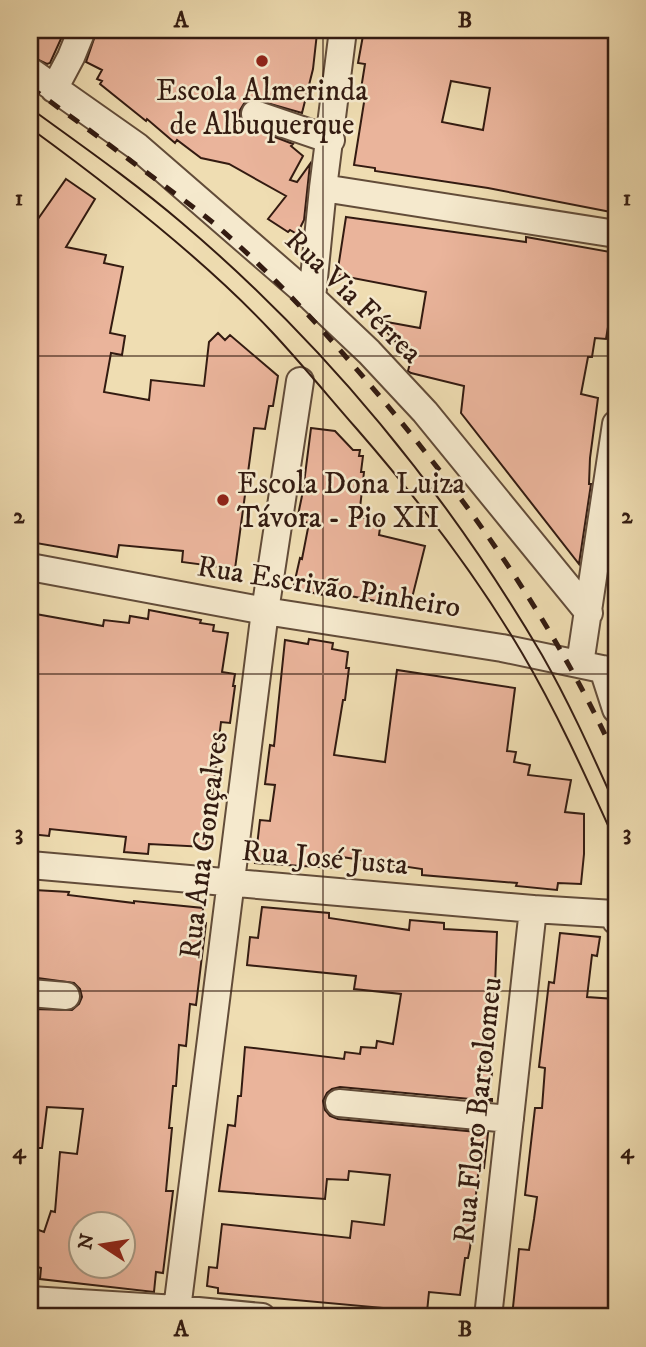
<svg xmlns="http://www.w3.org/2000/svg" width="646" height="1347" font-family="'IM FELL DW Pica',serif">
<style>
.building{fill:#eab49b;stroke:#331b11;stroke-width:2;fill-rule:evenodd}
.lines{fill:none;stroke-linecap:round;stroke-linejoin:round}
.minor-casing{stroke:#624c39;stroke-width:30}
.minor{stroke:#f5e9cd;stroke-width:26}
.tram{stroke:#331b11;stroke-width:2}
.rail{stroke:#331b11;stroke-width:5;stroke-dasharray:12 12;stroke-linecap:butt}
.grid{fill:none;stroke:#331b11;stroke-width:2;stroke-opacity:0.55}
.poi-dot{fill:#8f2418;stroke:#f5e9cd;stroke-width:2.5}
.labels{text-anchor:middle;stroke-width:5;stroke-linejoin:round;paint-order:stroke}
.poi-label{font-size:30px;fill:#331b11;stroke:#f5e9cd}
.street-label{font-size:30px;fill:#331b11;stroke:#f5e9cd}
.neatline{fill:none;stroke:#331b11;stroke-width:2.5}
.grid-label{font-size:23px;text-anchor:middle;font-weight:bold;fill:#331b11}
</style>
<rect width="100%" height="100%" fill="#efddb2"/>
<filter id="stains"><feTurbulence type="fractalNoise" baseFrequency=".00286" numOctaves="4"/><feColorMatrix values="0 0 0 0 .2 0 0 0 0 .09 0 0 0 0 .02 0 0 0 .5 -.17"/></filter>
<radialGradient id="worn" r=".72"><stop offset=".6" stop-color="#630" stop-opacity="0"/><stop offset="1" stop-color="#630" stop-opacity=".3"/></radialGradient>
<path class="building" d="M30,30H65L50,63L47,64L30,56Z
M97,30H143L151,34L153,30H304L317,33L313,69L302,113L253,99L245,102L240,110V118L244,125L293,144L291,146L303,156L290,180L297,182L310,164L304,220L297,234L290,230L288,232L268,219L286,196L229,164L201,158L177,140L175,143L147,119L146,121L100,84L102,81L97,79L102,70L86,62Z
M364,30H616V213L488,188L375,171V168L354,165L366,90L361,89L365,64L358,63ZM451,81L490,88L483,130L442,122Z
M66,179L95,199L66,247L106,255L104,263L123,267L110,333L125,336L122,355L111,353L104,392L149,400L151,380L204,386L209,342L218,333L225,340L230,335L278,376L273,406H269L265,429L254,428L235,569L182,562L183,551L119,545L117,557L30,542V214L38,219Z
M346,217L526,242V237L616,253V280L606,339L595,338L592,357H588L581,394L598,398L590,458L589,484H591L579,564L461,413L464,386L411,373L408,371L411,359L376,320L420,328L426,292L337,275Z
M311,428L335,431L353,450H360L359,456H363L361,472H364L359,517L381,521L379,535L425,546L410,606L387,600L386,603L330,592L329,596L293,589L300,558L302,559L309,523L297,520L303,491Z
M149,610L201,620L200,623L214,625L213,631L228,633L222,672L235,674L233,686H235L230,723L221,722L206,847L149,844L148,854L124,852L126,837L50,829L49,836L30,834V613L103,626L104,620L129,623L130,616L148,619Z
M309,639L333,643L332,649L348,652L346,668H349L345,700H343L334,755L385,762L397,670L515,688L507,751L516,752L514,762L530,765L528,775L571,780L565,812L584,814V854L581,884L558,883L557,890L516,886L517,883L422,875V869L335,856L334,868L255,863L260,820L270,821L275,785L265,784L270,745L274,746L285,640L308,644Z
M34,890L69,892L68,895L134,903V901L203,908L202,922L206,923L196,1005L190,1004L186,1046L179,1045L176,1086H173L169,1128H172L166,1191H173L163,1273L156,1272L154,1292L40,1279L41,1268L30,1265V1242L32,1243L36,1229L44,1232L51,1211L55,1212L60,1152L77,1154L83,1109L47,1107L42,1148H30V1009L72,1010L79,1004L82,997L80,989L74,983L30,977V895H34ZM80,1224H122V1266H80Z
M262,907L329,913V918L409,930L410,920L444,923V929L497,932L494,1013L489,1012L484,1072L492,1073L488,1099H492V1101L340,1087L332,1089L327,1093L323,1101L325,1110L330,1116L338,1119L488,1133L484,1168L479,1167L470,1248L468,1258H465L460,1295L429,1292L427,1312L218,1293V1288L207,1286L209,1267L217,1268L222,1224L350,1238L352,1221L384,1225L390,1175L349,1171L348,1180L327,1179L325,1199L219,1191L228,1125L235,1126L238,1096H241L245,1047L344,1059L345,1052L360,1054L361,1047L376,1048L377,1041L393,1044L401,994L354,989L356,976L247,965L250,937L258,938Z
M560,933L600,937L597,956L592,955L587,997L615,999L612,1020H616V1317H512L519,1249L529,1250L534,1219L537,1197L525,1195L535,1108H542L545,1068L539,1067L549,982L554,983Z"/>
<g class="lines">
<defs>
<path id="minor" d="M30,71L138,147L312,298L369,352L425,412L589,613
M54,89L71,57L82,30
M255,114L331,140
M323,188L616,234
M312,298L323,188L343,30
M30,567L265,611L502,648L616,672
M580,664L616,424
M603,669L616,709
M30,865L533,909L614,914L616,921
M30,993L66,996
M339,1103L510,1119
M30,1300L177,1309L262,1317
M176,1317L265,611L300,381
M488,1317L533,909"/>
</defs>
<use href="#minor" class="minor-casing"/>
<use href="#minor" class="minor"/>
<path class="tram" d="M30,108C81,145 134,182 182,223C325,344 447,493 542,655C570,704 593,756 616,807
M30,128C111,187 204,259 272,332C301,363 328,396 356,428C417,498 475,573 522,653C558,714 587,779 616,843"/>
<path class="rail" d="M30,87C73,118 115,149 158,181C178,196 198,210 217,226C271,273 319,325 365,379C464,494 553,620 616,758"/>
</g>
<path class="grid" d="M323,30V1317M30,356H616M30,674H616M30,991H616"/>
<g class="poi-dot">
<circle cx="262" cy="61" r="7"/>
<circle cx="223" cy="500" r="7"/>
</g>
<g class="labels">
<g class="poi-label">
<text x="262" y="100">Escola Almerinda<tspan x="262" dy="34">de Albuquerque</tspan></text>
<text x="237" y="493" text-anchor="start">Escola Dona Luiza<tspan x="237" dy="34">Távora - Pio XII</tspan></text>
</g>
<g class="street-label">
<text transform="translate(354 296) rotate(44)" y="10">Rua Via Férrea</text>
<text transform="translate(329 586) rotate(9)" y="10">Rua Escrivão Pinheiro</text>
<text transform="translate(203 845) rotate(-83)" y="10">Rua Ana Gonçalves</text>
<text transform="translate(325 857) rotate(5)" y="10">Rua José Justa</text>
<text transform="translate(477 1110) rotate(-84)" y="10">Rua Floro Bartolomeu</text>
</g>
</g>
<rect width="646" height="1347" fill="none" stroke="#efddb2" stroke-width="77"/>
<g transform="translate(102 1245) rotate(282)"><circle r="33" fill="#f5e9cd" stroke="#a79782" stroke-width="2"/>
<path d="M0-5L12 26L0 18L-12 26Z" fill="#8f2418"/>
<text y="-10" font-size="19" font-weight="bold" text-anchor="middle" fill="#331b11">N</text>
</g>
<rect x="38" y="38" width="570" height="1270" class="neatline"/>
<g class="grid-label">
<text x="181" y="27">A</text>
<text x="465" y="27">B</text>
<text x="19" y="205">1</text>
<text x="627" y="205">1</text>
<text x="19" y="523">2</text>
<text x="627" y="523">2</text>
<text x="19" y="840">3</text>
<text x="627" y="840">3</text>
<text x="19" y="1158">4</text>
<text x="627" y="1158">4</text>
<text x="181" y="1336">A</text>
<text x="465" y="1336">B</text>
</g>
<rect width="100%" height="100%" filter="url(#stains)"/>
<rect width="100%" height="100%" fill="url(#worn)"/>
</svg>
